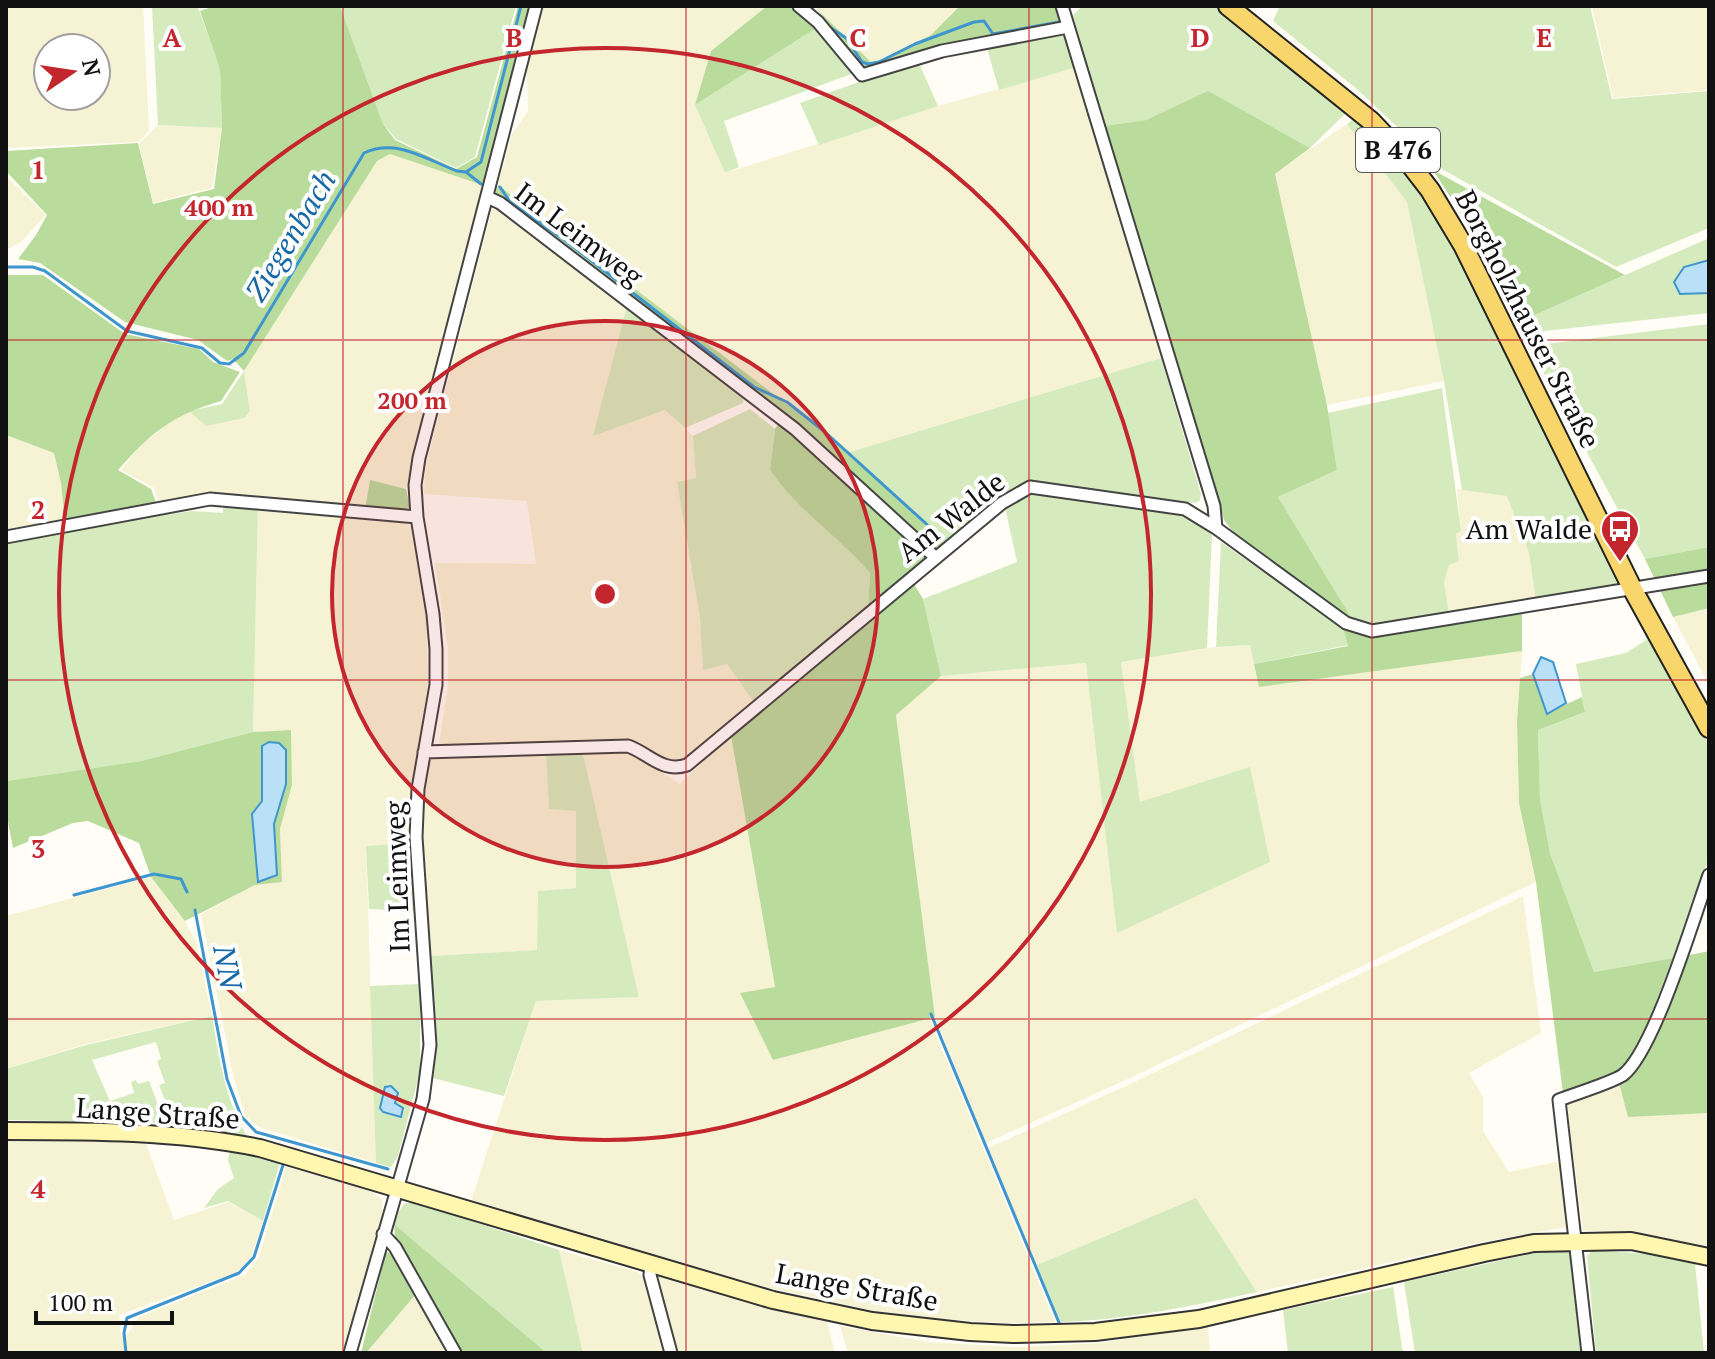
<svg xmlns="http://www.w3.org/2000/svg" width="1715" height="1359" font-family="'PT Serif',serif">
<style>
.farmland{fill:#f6f3d4;fill-rule:evenodd}
.green{fill:#d5ebbd}
.forest{fill:#b9dc9c;fill-rule:evenodd}
.water{fill:#b9e0f7;stroke:#3f96cf;stroke-width:2}
.lines{fill:none;stroke-linecap:round;stroke-linejoin:round}
.stream{stroke:#3f96cf;stroke-width:3}
.street-casing{stroke:#444;stroke-width:15}
.secondary-casing{stroke:#333;stroke-width:20}
.primary-casing{stroke:#222;stroke-width:22}
.street{stroke:#fff;stroke-width:11}
.secondary{stroke:#fff6b0;stroke-width:16}
.primary{stroke:#f9d66b;stroke-width:18}
.grid{fill:none;stroke:#c4262e;stroke-width:2;stroke-opacity:0.55}
.ring{fill:none;stroke:#c4262e;stroke-width:4}
.labels{text-anchor:middle;stroke-width:8;stroke-linejoin:round;paint-order:stroke}
.shield{fill:#fff;stroke:#585858;stroke-width:2}
.shield-label{font-size:26px;font-weight:bold;fill:#111}
.street-label{font-size:28px;fill:#111;stroke:#fff}
.poi-label{font-size:28px;fill:#111;stroke:#fff;text-anchor:end}
.water-label{font-size:30px;font-style:italic;fill:#1768a6;stroke:#fff}
.grid-label{font-size:26px;text-anchor:middle;font-weight:bold;fill:#c4262e;stroke:#fff;stroke-width:8;stroke-linejoin:round;paint-order:stroke}
.centre{fill:#c4262e;stroke:#fff;stroke-width:4}
.ring-label{font-size:24px;text-anchor:middle;font-weight:bold;fill:#c4262e;stroke:#fff;stroke-width:8;stroke-linejoin:round;paint-order:stroke}
</style>
<rect width="100%" height="100%" fill="#fffdf5"/>
<path class="farmland" d="M6,6H143L149,131L138,142L6,148ZM48,48H96V96H48Z
M544,6H767L711,51L695,105L725,173L938,106L1076,67L1161,358L850,452L498,185L512,134L528,111L527,67Z
M815,6H960L932,35L873,64Z
M1592,6H1709V90L1613,98Z
M1347,124L1407,202L1444,381L1327,405L1274,174Z
M158,125L222,128L212,188L153,203L139,144Z
M390,154L485,186L406,489L370,480L365,509L205,496L159,505L154,488L121,470L138,448L170,422L189,411L206,426L250,412L244,371L377,161Z
M6,176L46,215L20,243L6,250Z
M498,208L627,306L594,435L665,410L693,436L696,478L677,482L700,618L703,669L727,664L756,705L686,763L674,766L640,747L580,744L439,745L448,686V648L435,563L536,564L527,501L424,494L425,470L492,209Z
M6,435L54,453L61,483L65,521L6,534Z
M1457,489L1507,495L1529,553L1536,601L1449,615L1443,582L1449,565L1459,561L1456,533L1461,531Z
M258,507L404,521L411,528L426,616L428,684L409,802L408,843L366,846L376,1163L259,1127L246,1117L234,1079L201,914L255,885L282,882L280,829L292,785L290,730L253,732Z
M1709,608V685L1673,617Z
M1250,645L1259,687L1522,651L1517,721L1519,803L1536,882L1128,1079L986,1143L935,1017L896,714L941,676L1086,663L1118,933L1140,803L1121,662L1207,648Z
M731,736L775,988L740,994L773,1060L929,1018L1055,1322L1013,1323L927,1319L874,1311L743,1282L471,1201L536,1001L639,997L583,754L629,752L680,784Z
M546,755L549,809L576,810V888L538,891L537,950L430,956L420,824L429,758Z
M151,877L185,921L196,942L212,1016L86,1044L6,1069V916Z
M1523,896L1541,1033L1469,1073L1483,1097V1131L1509,1172L1560,1161L1567,1227L1482,1242L1257,1292L1196,1198L1037,1265L988,1148L1130,1084Z
M1619,1083L1628,1116L1709,1113V1248L1637,1235L1583,1230L1567,1105Z
M6,1138H144L174,1220L228,1202L263,1221L251,1257L237,1272L119,1315L121,1335L126,1336L139,1317L245,1275L259,1257L286,1167L373,1191L382,1200V1223L345,1353H6Z
M559,1250L638,1272L648,1283L666,1353H583Z
M658,1275L827,1322L835,1353H676L655,1278Z
M416,1294L449,1353H366Z
M840,1326L928,1342L1014,1347L1099,1343L1208,1326L1210,1353H848Z"/>
<path class="green" d="M152,6H196L199,10L220,68L222,128L158,125Z
M340,6H516L475,157L456,168L396,139L383,124Z
M1082,6H1215L1348,111L1310,148L1208,92L1146,120L1103,126L1073,15Z
M1280,6H1590L1612,99L1709,91V228L1616,267L1442,169L1358,90L1273,21Z
M818,27L854,73L724,121L739,167L725,173L695,105Z
M1063,32L1076,67L999,90L987,48Z
M918,61L938,106L819,145L800,103Z
M1355,118L1403,167L1435,210L1619,587L1536,601L1529,553L1507,496L1462,490L1444,381L1407,202L1347,124Z
M1709,238V313L1526,333L1519,322Z
M627,306L744,393L743,403L685,428L665,410L593,436Z
M1709,324V547L1645,559L1529,346Z
M1161,358L1201,494L1200,500L1196,503L1025,481L945,544L850,452Z
M244,371L250,411L244,418L206,426L189,411L222,404Z
M1442,388L1461,531L1456,534L1459,561L1449,565L1444,582L1449,615L1378,625L1351,617L1278,497L1337,470L1328,413Z
M750,409L775,429L770,470C798,511 838,536 870,573L868,609L756,705L727,664L703,670L700,618L677,482L696,478L693,436Z
M1041,491L1176,511L1190,517L1212,535L1207,648L1121,662L1140,802L1250,767L1270,862L1117,933L1086,663L941,676L923,599L1017,562L1005,507L1023,493Z
M223,504L258,507L253,732L141,761L6,781V542L162,511L166,515L192,511L223,513Z
M1221,542L1343,628L1348,645L1254,664L1250,645L1216,647Z
M1651,637L1709,745V857L1673,958L1594,972L1550,853L1540,799L1538,730L1585,712L1576,664L1626,653Z
M583,754L639,997L536,1001L504,1096L433,1078L435,1042L430,956L537,950L538,891L576,888V811L549,809L546,755Z
M408,843L414,911L369,909L366,846Z
M420,984V1071L398,1156L391,1167L376,1163L370,986Z
M212,1016C219,1058 225,1099 247,1136L174,1123L159,1085L165,1083L157,1061L161,1059L156,1042L92,1060L110,1101L134,1093L131,1082L136,1080L138,1084L149,1081L165,1123L6,1120V1069L86,1045Z
M236,1149L281,1159L263,1221L228,1201L204,1208L218,1189L234,1178L228,1160L229,1154Z
M1196,1198L1257,1292C1192,1306 1127,1320 1060,1322L1037,1265Z
M405,1203H418L559,1250L583,1353H547L394,1224L398,1212Z
M1569,1250L1575,1255L1585,1353H1415L1404,1282L1535,1253Z
M1593,1250L1660,1255L1695,1263L1704,1353H1596L1587,1256Z
M1393,1287L1403,1353H1288L1283,1310Z"/>
<path class="forest" d="M215,6H340L383,124L395,140L456,169L477,157L518,6H532L485,186L390,154L377,161L244,371L233,359L227,361L198,340L125,322L40,263L18,259L36,235L47,215L6,171V151L138,143L153,204L214,189L222,128L220,69L200,11Z
M767,6H794L818,27L695,105L711,51Z
M960,6H1060L1063,18L1061,26L870,69L863,67L816,8L873,64L931,35Z
M1208,91L1310,148L1275,174L1327,405L1337,470L1278,497L1351,617H1344L1236,536L1224,520L1103,126L1146,120Z
M1433,170L1625,275L1519,322L1474,234Z
M498,185L850,452L945,544L868,609L870,573C837,535 798,511 770,470L775,429L785,414L495,194Z
M6,275H43L125,334L199,349L213,362L240,372L221,401C172,415 151,433 118,470L151,489L157,505L65,521L61,483L54,453L6,435Z
M370,480L406,489L410,507L399,512L365,509Z
M1709,547V608L1673,617L1645,559Z
M914,584L923,599L941,676L896,715L935,1017L773,1060L740,993L775,987L731,736Z
M1522,612V651L1259,687L1254,664L1348,646L1343,628L1356,633L1373,636Z
M1533,674L1547,713L1582,697L1585,712L1538,730L1540,799L1550,853L1594,972L1673,958L1637,1050L1620,1071L1563,1093L1536,882L1519,803L1517,721L1520,678Z
M291,730L292,785L280,829L282,882L255,885L185,921L151,877L139,843L88,821L73,823L13,848L6,811V781L141,761L253,732ZM286,750V784L274,824L277,875L259,881L252,814L262,801Z
M1709,951V1113L1628,1117L1619,1083C1653,1062 1673,993 1685,956Z
M394,1224L547,1353H461L400,1248L395,1236Z
M386,1252L394,1254L416,1294L366,1353H361Z"/>
<path class="water" d="M1709,260V293L1680,294L1674,282L1684,267Z
M1541,657L1553,662L1566,703L1547,714L1533,674Z
M269,742L279,743L286,750V784L274,824L277,875L258,882L252,814L262,801V746Z
M391,1086L398,1093L395,1103L403,1108L401,1117L383,1112L380,1108L385,1087Z"/>
<g class="lines">
<path class="stream" d="M810,6L817,15
M828,26L846,38L862,62L868,64L879,62L915,44L974,22L984,21L993,34L1059,22
M466,172L481,184
M500,187L510,202L566,241L754,387L787,402L825,432L943,539
M6,267H33L45,271L127,331L202,348L220,363L229,364L244,353L364,153C397,138 425,159 457,171L466,172L481,162L521,6
M74,895L154,874L181,879L187,892
M195,910L227,1079L241,1116L256,1132L388,1169
M931,1014L1060,1325
M126,1353L124,1333L127,1318L239,1273L254,1257L283,1165"/>
<defs>
<path id="street" d="M799,6L818,22L862,75L942,51L1068,27
M1062,6L1214,506L1216,528
M487,197L500,203L795,429L936,558
M6,537L210,499L417,517
M424,752L628,746C650,754 662,773 687,765L1002,503L1030,487L1185,509L1216,528L1346,623L1372,631L1709,576
M383,1234L395,1247L455,1353
M651,1263L650,1275L671,1353
M350,1353L423,1099L430,1045L416,837L418,789L436,685V649L433,614L417,517L415,485L419,458L536,6
M1588,1353L1559,1100C1574,1094 1611,1083 1623,1075C1654,1051 1694,917 1709,875"/>
<path id="secondary" d="M6,1131C92,1131 176,1131 260,1148L773,1300L872,1321L970,1332L1013,1334L1095,1332L1199,1319L1484,1253L1534,1243L1631,1241L1709,1257"/>
<path id="primary" d="M1228,6L1371,121L1403,155L1430,190L1463,245L1633,590L1709,728"/>
</defs>
<use href="#street" class="street-casing"/>
<use href="#secondary" class="secondary-casing"/>
<use href="#primary" class="primary-casing"/>
<use href="#street" class="street"/>
<use href="#secondary" class="secondary"/>
<use href="#primary" class="primary"/>
</g>
<path class="grid" d="M343,6V1353M686,6V1353M1029,6V1353M1372,6V1353M6,340H1709M6,680H1709M6,1019H1709"/>
<circle cx="605" cy="594" r="273" fill="#c4262e" fill-opacity=".12"/>
<g class="ring">
<circle cx="605" cy="594" r="273"/>
<circle cx="605" cy="594" r="546"/>
</g>
<defs>
<symbol id="bus-pin" viewBox="-11 -11 22 30"><path d="M0 17L-7.5 6A9.5 9.5 0 1 1 7.5 6Z" fill="#c4262e" stroke="#fff"/><path d="M-5-6H5V4H4V6H2V4H-2V6H-4V4H-5ZM-3.5-4V0h7V-4ZM-3.5 1.2v1.5H-2V1.2ZM2 1.2v1.5H3.5V1.2Z" fill="#fff"/></symbol>
</defs>
<g fill-rule="evenodd">
<use href="#bus-pin" x="1598" y="507" width="44" height="60"/>
</g>
<g class="labels">
<rect class="shield" x="1356" y="128" width="84" height="44" rx="6"/>
<g class="shield-label">
<text x="1398" y="159">B 476</text>
</g>
<g class="street-label">
<text transform="translate(579 234) rotate(37)" y="10">Im Leimweg</text>
<text transform="translate(1528 319) rotate(63)" y="10">Borgholzhauser Straße</text>
<text transform="translate(951 517) rotate(-38)" y="10">Am Walde</text>
<text transform="translate(397 877) rotate(-92)" y="10">Im Leimweg</text>
<text transform="translate(158 1113) rotate(4)" y="10">Lange Straße</text>
<text transform="translate(857 1287) rotate(10)" y="10">Lange Straße</text>
</g>
<g class="poi-label">
<text x="1592" y="539">Am Walde</text>
</g>
<g class="water-label">
<text transform="translate(291 236) rotate(-59)" y="10">Ziegenbach</text>
<text transform="translate(227 967) rotate(79)" y="10">NN</text>
</g>
</g>
<g class="grid-label">
<text x="172" y="47">A</text>
<text x="514" y="47">B</text>
<text x="858" y="47">C</text>
<text x="1200" y="47">D</text>
<text x="1544" y="47">E</text>
<text x="38" y="179">1</text>
<text x="38" y="519">2</text>
<text x="38" y="858">3</text>
<text x="38" y="1198">4</text>
</g>
<circle cx="605" cy="594" r="12" class="centre"/>
<g class="ring-label">
<text x="219" y="216">400 m</text>
<text x="412" y="409">200 m</text>
</g>
<rect width="1715" height="1359" fill="none" stroke="#111111" stroke-width="16"/>
<g transform="translate(72 72) rotate(77)"><circle r="38" fill="#ffffff" stroke="#a0a0a0" stroke-width="2"/>
<path d="M0-6L14 30L0 20L-14 30Z" fill="#c4262e"/>
<text y="-12" font-size="22" font-weight="bold" text-anchor="middle" fill="#111111">N</text>
</g>
<path d="M36 1311v12h136v-12" fill="none" stroke="#111111" stroke-width="4"/>
<text x="48" y="1311" font-size="24" fill="#111111" stroke="#ffffff" stroke-width="6" paint-order="stroke">100 m</text>
</svg>
